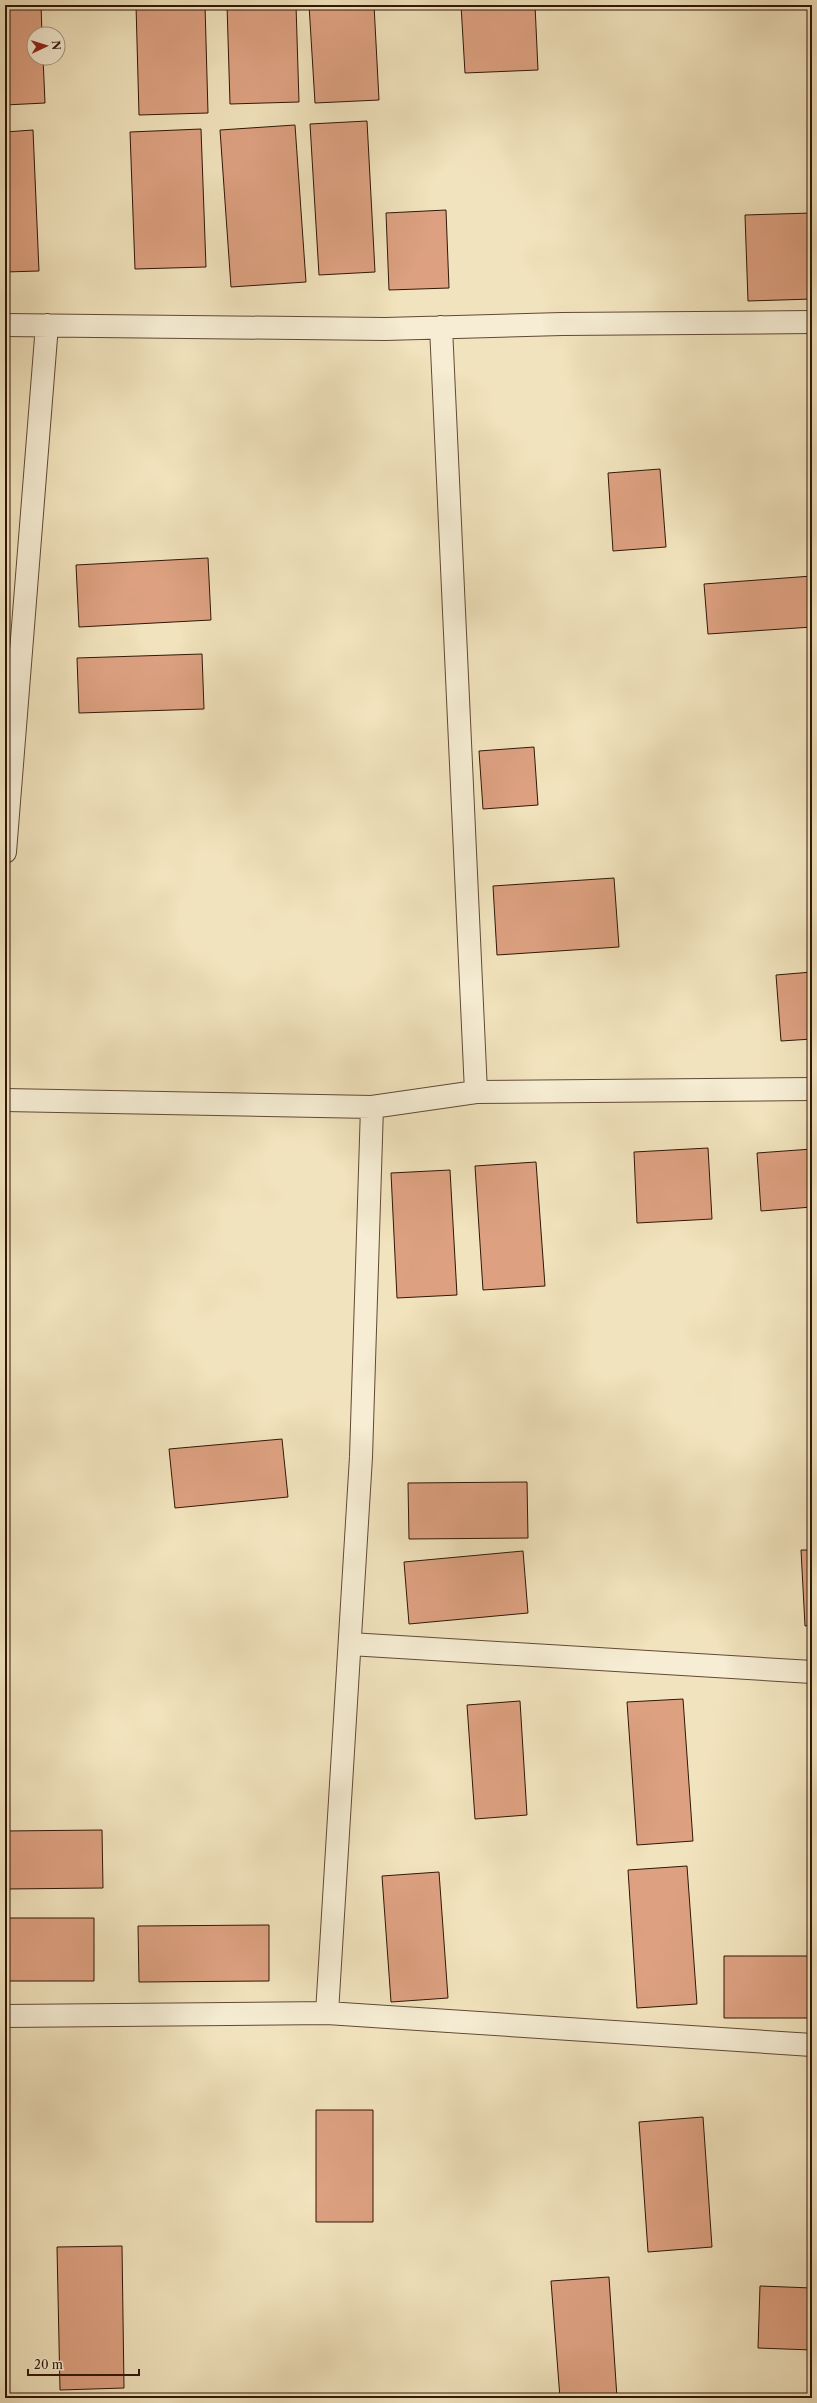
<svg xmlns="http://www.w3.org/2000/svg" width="817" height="2403" font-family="'Libre Caslon Text',serif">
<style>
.building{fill:#dda181;stroke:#311706}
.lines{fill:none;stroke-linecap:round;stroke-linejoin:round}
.minor-casing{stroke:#614a34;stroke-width:24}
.minor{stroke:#f6edd4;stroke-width:22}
</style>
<rect width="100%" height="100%" fill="#f1e3bd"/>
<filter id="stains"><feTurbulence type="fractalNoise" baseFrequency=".005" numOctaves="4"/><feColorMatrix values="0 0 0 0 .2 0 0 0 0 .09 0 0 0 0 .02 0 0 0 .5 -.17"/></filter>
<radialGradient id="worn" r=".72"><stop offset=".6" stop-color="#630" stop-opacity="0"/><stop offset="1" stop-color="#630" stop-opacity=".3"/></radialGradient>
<path class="building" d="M5,5H41L42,34H34V58H43L45,103L5,105Z
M136,5H205L208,113L139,115Z
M227,5H296L299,102L230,104Z
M309,5H374L379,100L315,103Z
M461,5H535L538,70L465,73Z
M367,121L375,272L319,275L310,124Z
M295,125L306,282L231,287L220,130Z
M201,129L206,267L135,269L130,132Z
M33,130L39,271L5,272V132Z
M446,210L449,288L389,290L386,213Z
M812,213V299L748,301L745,215Z
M660,469L666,547L613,551L608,473Z
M208,558L211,620L79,627L76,565Z
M812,576V627L708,634L704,584Z
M202,654L204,709L79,713L77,658Z
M534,747L538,805L483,809L479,751Z
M614,878L619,947L497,955L493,886Z
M812,972V1039L781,1041L776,975Z
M708,1148L712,1219L637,1223L634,1152Z
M812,1149V1207L761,1211L757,1153Z
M536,1162L545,1286L483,1290L475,1166Z
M450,1170L457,1295L397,1298L391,1173Z
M282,1439L288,1497L175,1508L169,1449Z
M527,1482L528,1538L409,1539L408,1483Z
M801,1550H812V1625L805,1626Z
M523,1551L528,1613L409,1624L404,1562Z
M683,1699L693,1841L637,1845L627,1702Z
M520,1701L527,1815L475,1819L467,1705Z
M102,1830L103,1888L5,1889V1831Z
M687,1866L697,2004L637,2008L628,1870Z
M439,1872L448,1998L391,2002L382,1876Z
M5,1918H94V1981H5Z
M269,1925V1981L139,1982L138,1926Z
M724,1956H812V2018H724Z
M316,2110H373V2222H316Z
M703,2117L712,2247L648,2252L639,2122Z
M122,2246L124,2388L60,2390L57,2247Z
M609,2277L617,2398H560L551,2281Z
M760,2286L812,2288V2350L758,2348Z"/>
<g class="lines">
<defs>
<path id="minor" d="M5,325L385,329L562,324L812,322
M441,327L476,1092
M5,852L47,325
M5,1100L372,1107L476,1092L812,1089
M350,1644L812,1672
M327,2013L361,1457L372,1107
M5,2016L327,2013L812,2045"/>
</defs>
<use href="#minor" class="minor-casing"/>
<use href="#minor" class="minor"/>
</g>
<rect width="817" height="2403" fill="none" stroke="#f1e3bd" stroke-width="20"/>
<rect x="6" y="6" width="805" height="2391" fill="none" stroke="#311706" stroke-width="2"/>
<rect x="10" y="10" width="797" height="2383" fill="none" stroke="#311706"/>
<g transform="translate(46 46) rotate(86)"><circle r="19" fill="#f6edd4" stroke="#a79782"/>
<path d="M0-3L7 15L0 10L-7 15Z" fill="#8f2418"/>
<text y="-6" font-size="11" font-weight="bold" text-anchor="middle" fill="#311706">N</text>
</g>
<path d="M28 2369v6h111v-6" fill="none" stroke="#311706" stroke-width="2"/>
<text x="34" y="2369" font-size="12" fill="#311706" stroke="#f6edd4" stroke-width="3" paint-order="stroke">20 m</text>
<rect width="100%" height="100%" filter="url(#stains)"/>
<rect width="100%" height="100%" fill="url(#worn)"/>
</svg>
